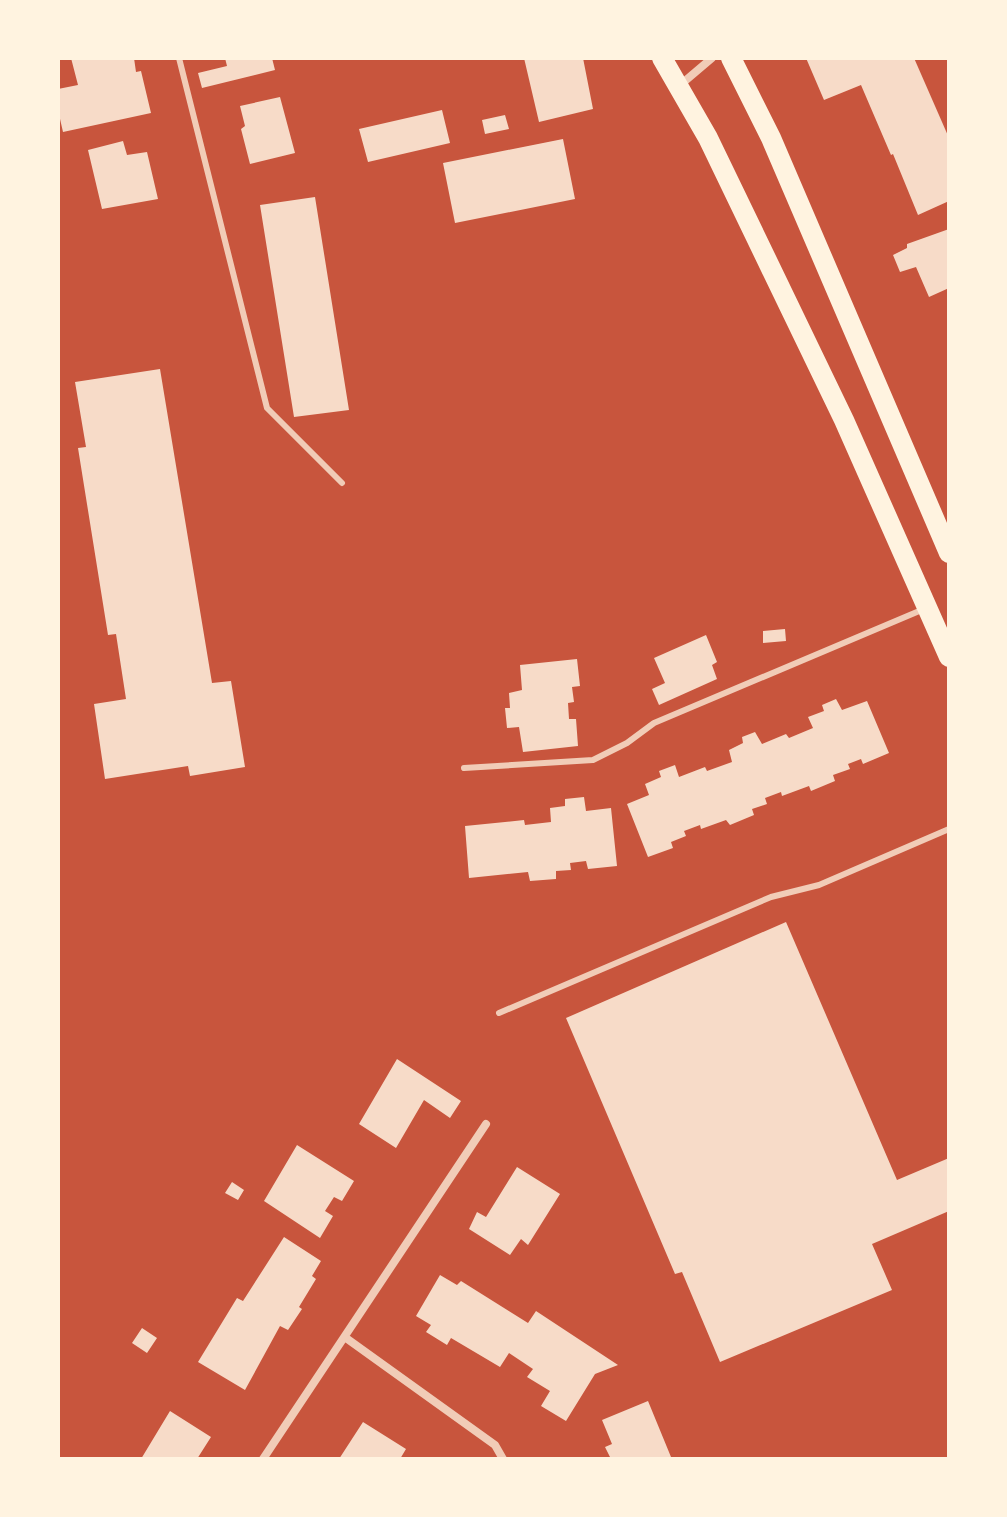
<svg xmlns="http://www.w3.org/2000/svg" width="1007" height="1517" font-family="Manrope,sans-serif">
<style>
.building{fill:#f7dbc8}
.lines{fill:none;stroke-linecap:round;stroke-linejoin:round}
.service{stroke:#f1ccb7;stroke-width:6}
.minor{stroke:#f1ccb7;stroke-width:8}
.primary{stroke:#fff3e0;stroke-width:20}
</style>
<rect width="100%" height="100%" fill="#c8553d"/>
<path class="building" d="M71,58H134L136,72L141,71L151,113L63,132L58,110V89L78,85Z
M225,58H272L275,70L202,88L198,73L227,66Z
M524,58H583L593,109L539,122Z
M806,58H914L949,138V201L918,215L893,154L891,155L861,85L824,100Z
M280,97L295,153L250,164L241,129L245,126L240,106Z
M442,110L450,143L368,162L359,129Z
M505,115L509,129L485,134L482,120Z
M563,139L575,199L455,223L443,163Z
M123,141L127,155L147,152L158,199L102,209L88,150Z
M315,197L349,410L294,417L260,205Z
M949,229V288L929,297L916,267L900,272L893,255L907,248V244Z
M160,369L212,683L231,681L245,767L190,776L188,766L105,779L94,704L126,699L116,634L108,635L78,448L86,447L75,382Z
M785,629L786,641L763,643V631Z
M706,635L717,662L712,665L717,679L659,705L652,689L665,683L654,658Z
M577,659L580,686L572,687L574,702L568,703L569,719H576L578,746L523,752L519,727L507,728L505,708H510L509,693L522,690L520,665Z
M836,699L842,710L867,701L889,753L863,764L861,759L848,764L850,769L833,775L835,781L811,791L809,786L782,796L781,792L765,798L767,804L752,809L754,815L730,825L726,820L701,829L700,825L684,831L686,836L671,842L673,848L648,857L627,804L649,795L645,784L661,777L659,771L675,765L679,777L705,767L707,771L732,762L729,750L743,743L742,737L755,732L762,744L786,734L789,738L813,728L808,717L824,711L822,705Z
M584,797L586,811L611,808L617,866L588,869L586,861L570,863L571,870L556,871V879L530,881L528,872L469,878L465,826L524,820L525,825L551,822L550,808L565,806V799Z
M786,922L897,1180L949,1158V1211L872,1244L892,1290L720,1362L682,1272L675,1274L566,1018Z
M397,1059L461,1101L450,1118L424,1100L396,1148L359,1124Z
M297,1145L354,1181L342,1201L334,1197L325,1211L333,1216L320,1238L264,1201Z
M517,1167L560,1194L528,1245L521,1239L510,1255L469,1229L477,1212L486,1217Z
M232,1182L244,1190L238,1200L225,1193Z
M284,1237L321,1261L312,1276L316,1279L299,1307L302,1309L288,1330L280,1326L245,1390L198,1362L237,1298L243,1301Z
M440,1275L457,1285L461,1281L528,1323L536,1311L618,1365L595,1374L566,1421L541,1406L550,1391L527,1377L533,1369L509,1353L500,1367L451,1338L447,1345L426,1332L431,1325L416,1316Z
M142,1328L157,1338L147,1353L132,1343Z
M648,1401L671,1457L611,1459L605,1447L612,1444L602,1420Z
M170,1411L211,1437L197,1459H141Z
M363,1422L406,1449L400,1459H339Z"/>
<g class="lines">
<path class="service" d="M179,58L267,408L342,483
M464,768L593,760L627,743L654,723L924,609
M499,1013L771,897L819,885L949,829"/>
<path class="minor" d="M679,86L712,58
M346,1338L495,1445L503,1459
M263,1459L486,1124"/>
<path class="primary" d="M662,58L708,138L844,420L949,657
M731,58L771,138L949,553"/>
</g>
<rect width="1007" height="1517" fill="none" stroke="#fff3e0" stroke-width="120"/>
</svg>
